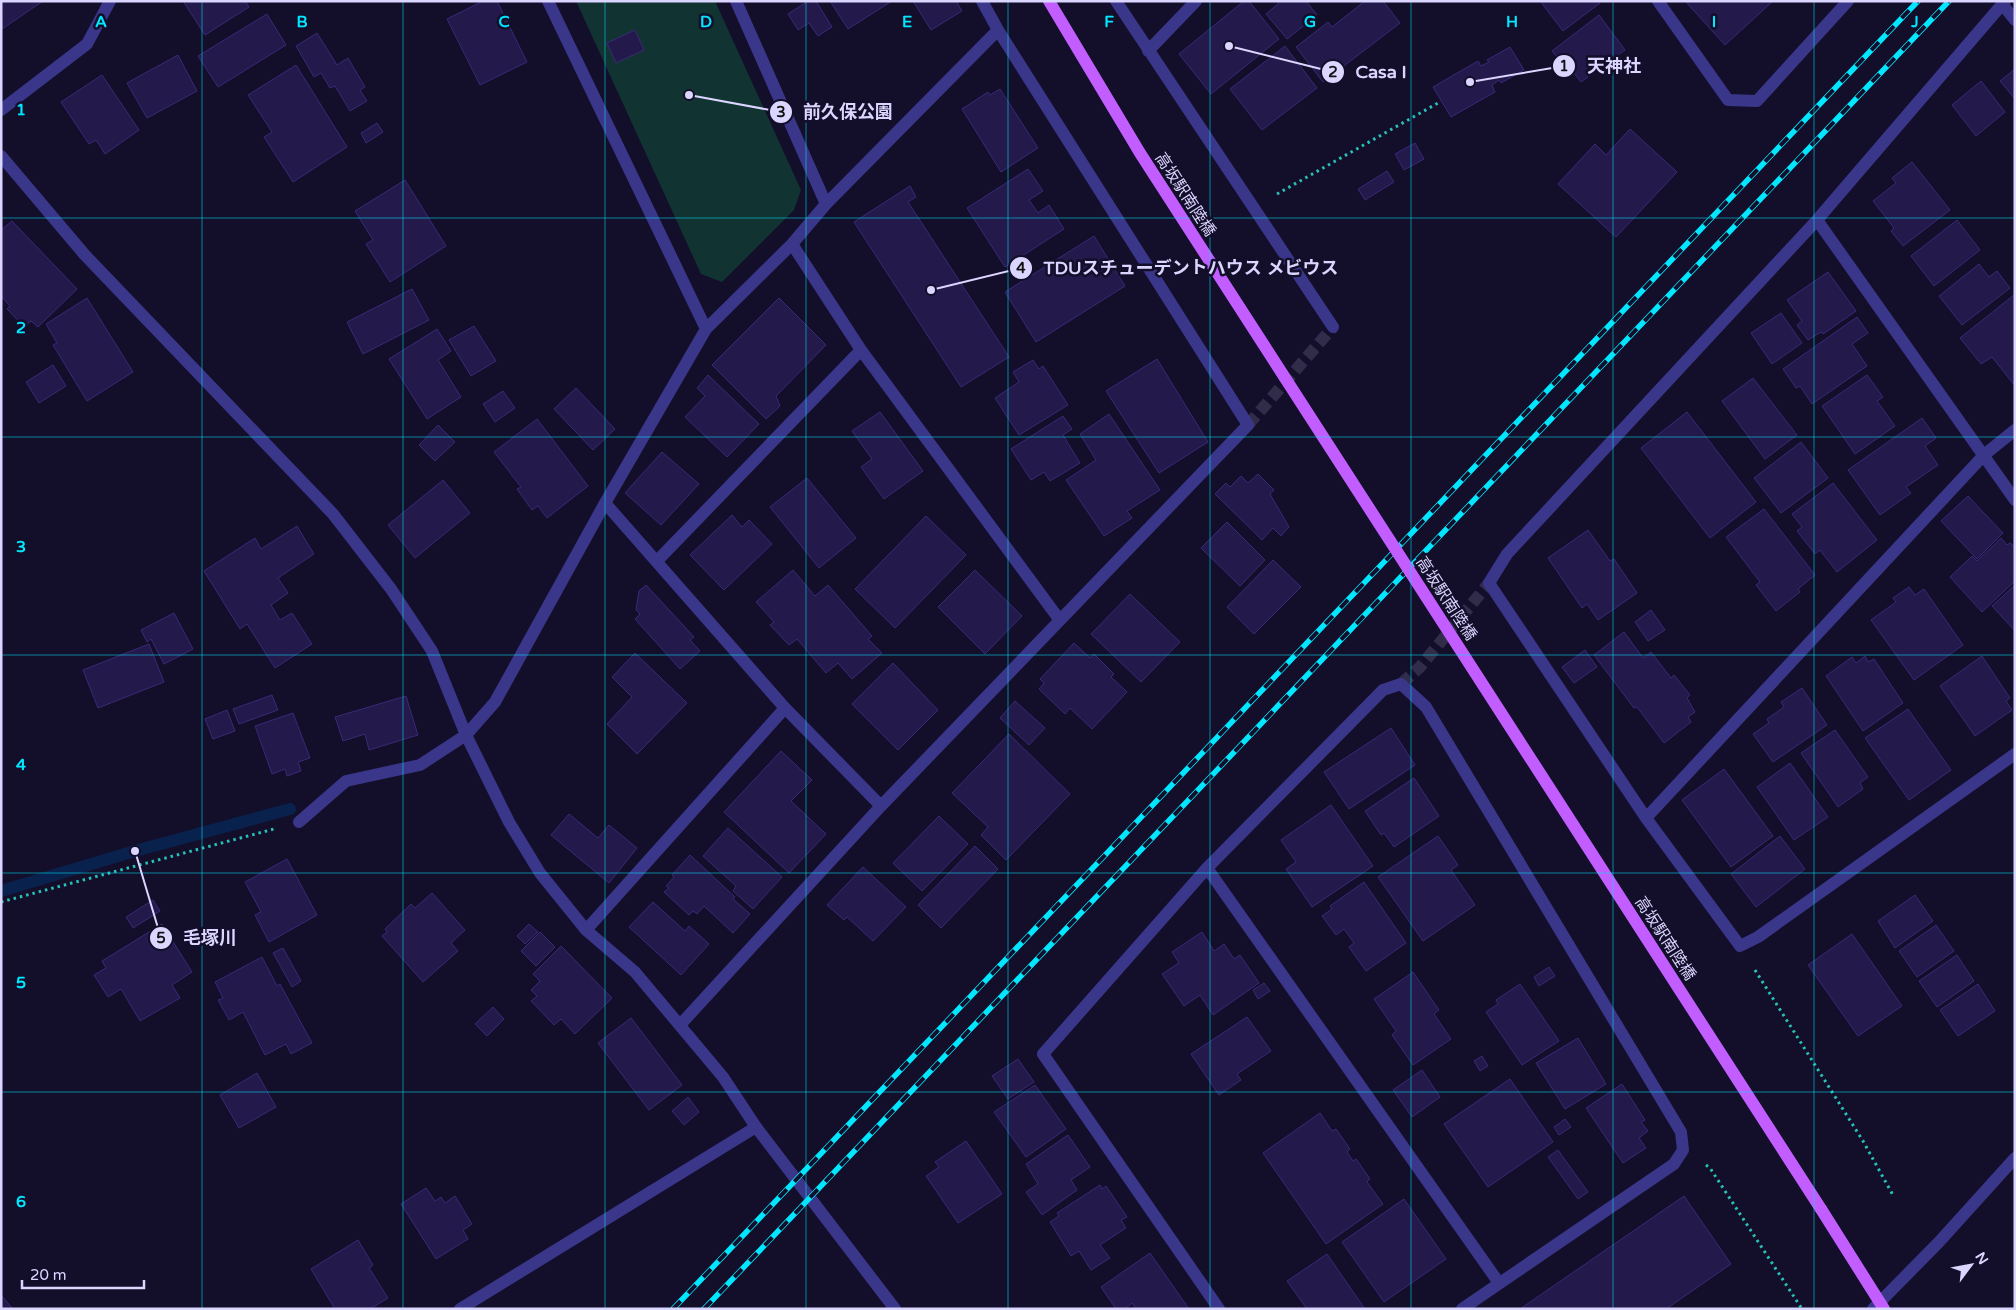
<svg xmlns="http://www.w3.org/2000/svg" width="2016" height="1310" font-family="'Varela Round','Noto Sans JP',sans-serif">
<style>
.green{fill:#113332}
.lines{fill:none;stroke-linecap:round;stroke-linejoin:round}
.stream{stroke:#09224d;stroke-width:12}
.building{fill:#23194b;stroke:#392a78}
.minor-tunnel{stroke:#312c49;stroke-width:12;stroke-dasharray:12 6;stroke-linecap:butt}
.path{stroke:#28c1b7;stroke-width:3;stroke-dasharray:2.5 4;stroke-linecap:butt}
.minor{stroke:#3a378b;stroke-width:12}
.major{stroke:#c25dff;stroke-width:12}
.rail-casing{stroke:#02e7ff;stroke-width:5.5}
.rail{stroke:#130e29;stroke-width:4;stroke-dasharray:11;stroke-linecap:butt}
.major-bridge{stroke:#c25dff;stroke-width:12}
.grid{fill:none;stroke:#02e7ff;stroke-width:1;stroke-opacity:0.55}
.labels{text-anchor:middle;stroke-width:5;stroke-linejoin:round;paint-order:stroke}
.street-label{font-size:16px;fill:#dbd6ff;stroke:#130e29}
.grid-label{font-size:16px;text-anchor:middle;font-weight:bold;fill:#02e7ff;stroke:#130e29;stroke-width:5;stroke-linejoin:round;paint-order:stroke}
.leader{fill:none;stroke:#dbd6ff;stroke-width:2}
.callout-dot{fill:#dbd6ff;stroke:#130e29;stroke-width:2}
.mark-label{font-size:15px;text-anchor:middle;font-weight:bold;fill:#111}
.callout-label{font-size:18px;text-anchor:middle;font-weight:bold;fill:#dbd6ff;stroke:#130e29;stroke-width:5;stroke-linejoin:round;paint-order:stroke}
</style>
<rect width="100%" height="100%" fill="#130e29"/>
<path class="green" d="M576,1H715L801,190L794,210L722,282L701,274Z"/>
<g class="lines">
<path class="stream" d="M1,891L135,851L290,809"/>
</g>
<path class="building" d="M1,1H43L2,29Z
M183,1H245L249,7L205,35Z
M483,1H497L527,62L480,85L447,19Z
M808,1H816L832,27L818,36L809,23L798,30L788,14Z
M830,1H892L848,29Z
M913,1H956L962,11L931,30Z
M1244,1H1249L1279,39L1211,94L1179,54Z
M1278,1H1306L1317,15L1287,39L1266,14L1279,3Z
M1365,1H1383L1400,23L1323,82L1296,47L1328,22L1332,27Z
M1540,1H1599L1600,3L1563,31Z
M1685,1H1773L1725,45Z
M267,14L286,45L218,87L198,56Z
M1599,15L1625,50L1581,82L1567,64L1565,67L1552,51Z
M635,30L644,50L616,63L607,43Z
M317,33L337,65L348,58L365,87L360,90L367,101L350,111L335,86L330,88L321,73L314,77L296,46Z
M1285,46L1317,88L1262,130L1230,89Z
M1510,47L1524,70L1501,83L1499,80L1492,85L1495,92L1451,117L1433,87L1478,61L1481,66L1489,62L1487,60Z
M178,55L197,91L147,118L127,83Z
M296,65L347,147L293,182L264,137L272,132L248,95Z
M2015,69V99L2000,81Z
M102,75L139,130L105,154L96,140L89,144L61,102Z
M1981,81L2005,112L1976,136L1952,105Z
M1000,89L1038,148L1001,172L962,109L988,92L990,95Z
M377,123L383,132L366,143L361,133Z
M1630,129L1677,172L1616,237L1558,184L1595,144L1606,155Z
M1415,143L1424,159L1404,170L1395,154Z
M1912,162L1950,210L1903,246L1891,231L1894,228L1873,201L1896,183L1892,178Z
M1028,169L1043,191L1029,200L1038,213L1049,205L1064,229L1005,267L967,208Z
M1387,171L1394,182L1365,200L1358,189Z
M405,180L446,246L390,282L366,244L373,240L355,211Z
M910,186L916,197L908,202L1009,357L961,387L854,222Z
M1957,220L1980,250L1934,286L1911,256Z
M12,221L77,289L38,327L31,321L24,327L7,309L10,306L1,296V230Z
M1094,236L1125,286L1036,342L1005,292Z
M1979,264L1989,277L1997,271L2010,288L1962,325L1939,296Z
M1828,272L1856,311L1823,334L1821,332L1808,340L1797,325L1802,321L1787,300Z
M412,289L429,320L363,354L347,322Z
M2014,295L2015,297V386L1992,357L1981,364L1960,338Z
M87,298L133,372L87,401L53,345L57,343L46,324Z
M779,298L826,345L776,396L780,406L766,419L712,365Z
M1781,313L1802,343L1772,364L1751,333Z
M1857,317L1868,333L1852,344L1867,366L1812,404L1800,386L1796,388L1783,369Z
M474,326L496,361L471,376L449,340Z
M437,329L451,351L438,360L461,397L427,419L389,359Z
M1157,359L1208,442L1159,473L1106,391Z
M1033,360L1039,369L1043,366L1068,405L1019,435L995,398L1019,382L1013,372Z
M53,365L66,386L39,403L26,382Z
M708,375L759,424L727,457L685,417L705,396L697,388Z
M1867,375L1883,397L1877,401L1895,426L1855,454L1822,406Z
M1753,378L1797,435L1765,459L1722,401Z
M576,388L615,429L593,450L554,409Z
M503,391L515,408L495,422L483,404Z
M880,412L923,471L884,499L861,467L872,459L852,431Z
M1687,412L1756,502L1710,538L1641,448Z
M1109,414L1160,490L1127,511L1132,518L1104,536L1066,480L1096,460L1080,434Z
M1063,416L1072,429L1063,435L1080,463L1050,481L1044,472L1031,480L1011,449Z
M1922,418L1936,438L1925,446L1938,465L1906,487L1911,493L1880,515L1848,470Z
M537,419L588,486L547,518L538,506L532,510L517,489L521,487L494,452Z
M438,425L455,442L435,461L419,445Z
M1801,442L1828,478L1781,513L1754,478Z
M662,452L699,484L661,525L625,493Z
M1258,474L1274,490L1270,494L1289,527L1281,536L1273,528L1262,540L1215,494L1226,483L1230,487L1241,476L1248,483Z
M807,478L856,538L819,568L770,507Z
M443,480L470,513L415,558L388,525Z
M1833,483L1877,540L1837,572L1820,550L1815,554L1797,531L1802,527L1792,514Z
M1968,496L2003,533L1977,559L1941,521Z
M1764,509L1815,575L1798,589L1800,592L1776,611L1756,585L1760,582L1726,537Z
M732,515L742,527L749,520L772,544L724,590L690,555Z
M926,516L966,555L895,628L855,589Z
M1227,522L1265,560L1240,586L1201,548Z
M297,526L314,554L278,578L288,593L271,605L280,620L292,613L312,644L275,668L247,624L240,629L204,571L255,538L261,549Z
M1588,530L1610,561L1614,559L1637,593L1598,620L1587,604L1582,608L1548,558Z
M2001,538L2007,545L2010,543L2015,547V581L1982,612L1950,577L1972,556L1977,561Z
M1273,560L1301,587L1254,634L1227,607Z
M793,570L815,596L828,585L872,636L868,639L882,653L852,679L838,663L826,673L797,639L789,645L770,625L774,622L756,602Z
M975,570L1022,616L985,654L938,607Z
M646,585L694,637L690,640L700,651L680,669L635,619L640,614L636,610L639,591Z
M2015,585V631L1992,606Z
M1909,587L1915,595L1924,589L1963,645L1914,680L1871,620L1896,602L1893,598Z
M1130,594L1180,642L1141,682L1091,634Z
M1651,610L1665,630L1648,641L1635,622Z
M174,613L193,649L164,664L151,639L147,642L141,630Z
M1624,632L1643,658L1651,652L1671,678L1674,675L1690,695L1687,698L1695,712L1688,717L1691,722L1664,743L1637,707L1634,708L1594,655Z
M1074,643L1090,658L1094,654L1114,674L1111,677L1127,692L1092,729L1070,708L1065,714L1039,689L1044,683L1040,679Z
M149,644L164,682L98,708L83,670Z
M1585,650L1597,667L1574,683L1562,667Z
M635,653L687,703L637,754L607,724L632,697L612,677Z
M1865,656L1868,662L1874,659L1903,703L1863,731L1826,676L1852,657L1856,663Z
M1982,656L2010,698L2006,701L2012,710L1975,736L1940,686Z
M893,663L938,710L898,750L852,704Z
M1802,688L1827,725L1773,762L1753,734L1769,723L1767,719L1784,707L1781,702Z
M272,695L278,710L239,724L233,709Z
M406,696L418,735L369,750L365,734L343,741L335,717Z
M1015,701L1045,728L1029,745L1000,718Z
M1908,709L1951,770L1909,800L1865,738Z
M227,710L235,731L213,739L205,719Z
M293,713L310,758L298,762L301,771L287,776L285,769L272,774L255,726Z
M1391,728L1415,765L1349,809L1324,772Z
M1835,730L1868,777L1860,783L1863,789L1838,807L1801,753Z
M1009,734L1070,794L1006,860L981,835L988,827L952,793Z
M781,751L812,780L791,801L826,834L789,873L724,812Z
M1790,763L1828,817L1794,840L1757,787Z
M1724,769L1773,836L1731,867L1682,800Z
M1414,778L1439,816L1394,847L1384,833L1381,835L1365,811Z
M1331,805L1373,866L1312,907L1286,869L1296,862L1281,840Z
M569,814L598,838L609,825L637,848L609,883L551,835Z
M939,816L968,844L922,891L893,863Z
M728,828L782,877L753,909L733,891L736,886L703,856Z
M1438,836L1458,865L1451,870L1475,905L1423,941L1378,877Z
M1780,836L1805,869L1756,907L1731,874Z
M975,846L998,869L941,928L918,905Z
M690,855L735,897L733,899L750,914L733,933L704,906L697,914L693,911L689,915L664,892L669,888L666,886L674,877L672,875Z
M287,859L317,915L269,942L255,915L261,912L245,882Z
M863,867L906,907L873,941L847,917L844,920L827,905Z
M1364,882L1406,943L1366,971L1349,947L1354,943L1344,929L1336,935L1322,916L1332,909L1330,906Z
M432,893L465,930L451,943L458,951L423,982L382,936L387,932L385,929L411,904L415,908Z
M1915,895L1933,921L1895,948L1878,921Z
M153,900L160,911L133,928L126,917Z
M653,902L685,931L689,926L709,944L681,975L629,927Z
M162,924L192,972L172,985L180,998L140,1021L121,989L108,997L94,975L106,968L102,961Z
M529,924L538,932L525,944L517,936Z
M1936,925L1954,951L1917,977L1899,951Z
M540,932L555,947L536,966L521,951Z
M1202,932L1214,951L1224,944L1234,959L1240,955L1259,983L1213,1015L1200,995L1184,1006L1162,974L1179,963L1172,952Z
M1852,934L1902,1006L1858,1036L1808,965Z
M561,946L612,998L575,1034L561,1019L554,1025L531,1001L537,996L531,990L540,981L533,974Z
M283,948L301,981L292,987L273,953Z
M1957,955L1974,981L1937,1007L1919,981Z
M262,957L277,986L280,984L312,1043L291,1054L286,1044L265,1055L243,1012L229,1020L218,1000L223,998L215,982Z
M1549,967L1555,976L1539,986L1534,977Z
M1413,972L1439,1010L1434,1014L1451,1039L1413,1065L1392,1035L1396,1031L1374,999Z
M1264,983L1270,991L1258,999L1253,990Z
M1520,984L1559,1041L1522,1065L1486,1012L1498,1004L1496,1000Z
M1978,984L1995,1011L1958,1036L1940,1010Z
M493,1007L504,1019L487,1036L475,1024Z
M1247,1017L1271,1051L1237,1074L1241,1080L1219,1095L1191,1054Z
M631,1018L682,1085L649,1110L598,1043Z
M1578,1038L1606,1084L1565,1109L1536,1063Z
M1482,1056L1488,1066L1480,1071L1474,1061Z
M1018,1059L1034,1082L1008,1099L992,1076Z
M1422,1070L1440,1097L1412,1117L1393,1090Z
M257,1073L276,1107L239,1128L220,1095Z
M1510,1079L1553,1142L1488,1187L1444,1124Z
M1622,1084L1645,1120L1641,1122L1648,1131L1639,1138L1646,1148L1623,1163L1586,1108Z
M1035,1085L1066,1129L1026,1157L994,1112Z
M688,1097L699,1112L684,1125L672,1111Z
M1320,1113L1332,1131L1336,1129L1350,1149L1347,1152L1353,1161L1356,1159L1370,1179L1367,1182L1383,1204L1326,1244L1263,1153Z
M1565,1119L1571,1127L1559,1135L1554,1127Z
M1068,1135L1090,1167L1071,1180L1077,1190L1042,1215L1026,1192L1038,1184L1026,1164Z
M966,1141L1002,1194L958,1223L926,1176L939,1167L935,1162Z
M1558,1150L1588,1192L1578,1199L1548,1157Z
M1100,1185L1102,1189L1106,1186L1127,1217L1121,1220L1126,1228L1100,1245L1110,1258L1091,1270L1079,1251L1071,1256L1050,1222L1059,1216L1057,1213Z
M426,1188L435,1201L441,1197L445,1203L455,1196L472,1224L463,1230L468,1239L436,1259L401,1204Z
M1684,1196L1731,1264L1666,1309H1520Z
M1404,1199L1446,1259L1384,1302L1342,1242Z
M358,1240L373,1265L369,1268L388,1298L370,1309H335L311,1269Z
M1150,1253L1189,1309H1136L1132,1303L1125,1309H1116L1101,1287Z
M1327,1254L1365,1309H1307L1287,1281Z
M1,1295L13,1309H1Z"/>
<g class="lines">
<path class="minor-tunnel" d="M1248,425L1333,327
M1401,684L1420,667L1489,583"/>
<path class="path" d="M1277,194L1438,103
M1,902L274,829
M1755,970L1863,1141L1894,1197
M1706,1165L1710,1168L1802,1309"/>
<path class="minor" d="M548,1L706,329
M736,1L826,204
M1116,1L1333,327
M1658,1L1728,100L1757,101L1848,1
M2002,4L2015,20
M1148,51L1196,1
M1,110L87,44L110,1
M1,156L84,254L333,514L391,589L432,651L466,735L509,822L540,873L586,930L635,972L723,1077L756,1127L895,1309
M1817,220L2005,1
M792,244L861,350L1059,619
M2015,500L1817,220L1507,554L1489,583L1646,818L1740,946L1758,937L2015,754
M605,503L785,708L881,806
M657,561L861,350
M1646,818L1984,455L2015,430
M299,822L346,781L420,765L466,735L495,702L605,503L706,329L792,244L826,204L998,30
M1207,868L1499,1283
M586,930L785,708
M680,1025L881,806L1248,425L998,30L982,1
M460,1309L756,1127
M1219,1309L1043,1054L1207,868L1383,690L1401,684L1426,707L1681,1132L1683,1150L1674,1164L1462,1309
M1873,1309L1939,1242L2015,1158"/>
<path class="major" d="M1821,1209L1884,1309"/>
<defs>
<path id="rail" d="M673,1309L1918,1
M704,1309L1949,1"/>
</defs>
<use href="#rail" class="rail-casing"/>
<use href="#rail" class="rail"/>
<path class="major-bridge" d="M1049,1L1140,153L1821,1209"/>
</g>
<path class="grid" d="M202,1V1309M403,1V1309M605,1V1309M806,1V1309M1008,1V1309M1210,1V1309M1411,1V1309M1613,1V1309M1814,1V1309M1,218H2015M1,437H2015M1,655H2015M1,873H2015M1,1092H2015"/>
<g class="labels">
<g class="street-label">
<text transform="translate(1186 194) rotate(57)" y="6">高坂駅南陸橋</text>
<text transform="translate(1447 598) rotate(57)" y="6">高坂駅南陸橋</text>
<text transform="translate(1666 938) rotate(57)" y="6">高坂駅南陸橋</text>
</g>
</g>
<g class="grid-label">
<text x="101" y="27">A</text>
<text x="302" y="27">B</text>
<text x="504" y="27">C</text>
<text x="706" y="27">D</text>
<text x="907" y="27">E</text>
<text x="1109" y="27">F</text>
<text x="1310" y="27">G</text>
<text x="1512" y="27">H</text>
<text x="1714" y="27">I</text>
<text x="1915" y="27">J</text>
<text x="21" y="115">1</text>
<text x="21" y="333">2</text>
<text x="21" y="552">3</text>
<text x="21" y="770">4</text>
<text x="21" y="988">5</text>
<text x="21" y="1207">6</text>
</g>
<path class="leader" d="M1470 82L1564 66M1229 46L1333 72M689 95L781 112M931 290L1021 268M135 851L161 938"/>
<g class="callout-dot">
<circle cx="1470" cy="82" r="5"/>
<circle cx="1229" cy="46" r="5"/>
<circle cx="689" cy="95" r="5"/>
<circle cx="931" cy="290" r="5"/>
<circle cx="135" cy="851" r="5"/>
<circle cx="1564" cy="66" r="12"/>
<circle cx="1333" cy="72" r="12"/>
<circle cx="781" cy="112" r="12"/>
<circle cx="1021" cy="268" r="12"/>
<circle cx="161" cy="938" r="12"/>
</g>
<g class="mark-label">
<text x="1564" y="71">1</text>
<text x="1333" y="77">2</text>
<text x="781" y="117">3</text>
<text x="1021" y="273">4</text>
<text x="161" y="943">5</text>
</g>
<g class="callout-label">
<text x="1614" y="72">天神社</text>
<text x="1381" y="78">Casa I</text>
<text x="848" y="118">前久保公園</text>
<text x="1191" y="274">TDUスチューデントハウス メビウス</text>
<text x="210" y="944">毛塚川</text>
</g>
<rect width="2016" height="1310" fill="none" stroke="#dbd6ff" stroke-width="5"/>
<g transform="translate(1971 1265) rotate(58)" stroke="#130e29" stroke-width="4" paint-order="stroke">
<path d="M0-4L9 19L0 12L-9 19Z" fill="#dbd6ff"/>
<text y="-8" font-size="14" font-weight="bold" text-anchor="middle" fill="#dbd6ff">N</text>
</g>
<path d="M22 1280v8h122v-8" fill="none" stroke="#dbd6ff" stroke-width="2.5"/>
<text x="30" y="1280" font-size="15" fill="#dbd6ff" stroke="#130e29" stroke-width="4" paint-order="stroke">20 m</text>
</svg>
